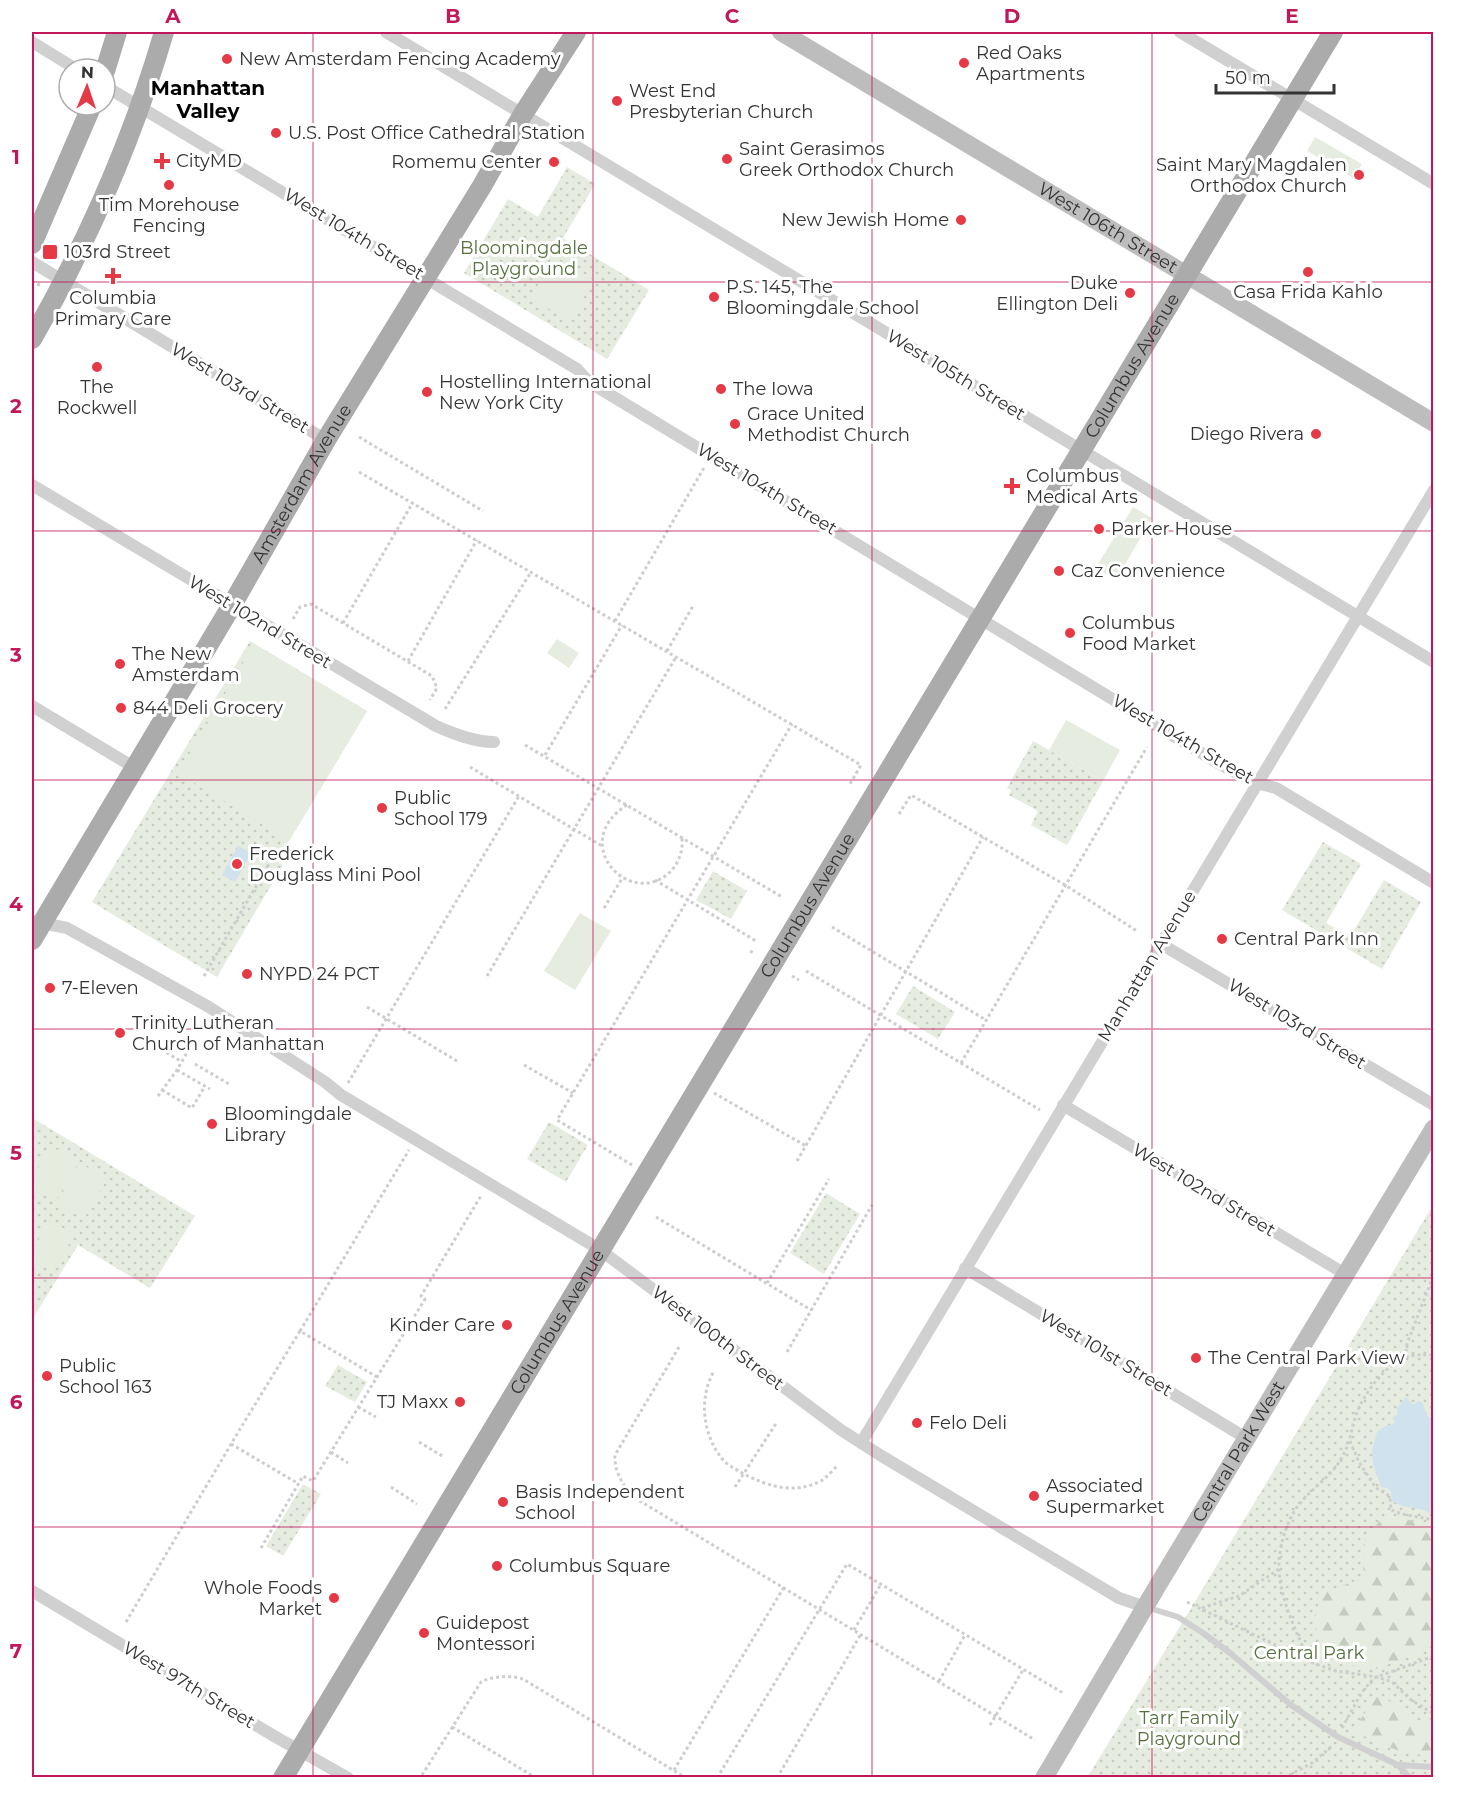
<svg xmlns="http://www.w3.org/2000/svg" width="1465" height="1809" font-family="Montserrat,sans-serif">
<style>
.grass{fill:url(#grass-dots)}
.forest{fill:url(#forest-firs)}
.garden{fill:#e6ecdf}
.water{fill:#cfe2ee}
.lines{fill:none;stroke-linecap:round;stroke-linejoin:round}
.path{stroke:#cdcdcd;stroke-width:3;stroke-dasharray:3 3;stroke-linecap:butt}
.lane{stroke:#d0d0d0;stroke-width:6}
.street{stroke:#d0d0d0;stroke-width:12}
.secondary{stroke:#bdbdbd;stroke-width:18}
.primary{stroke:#ababab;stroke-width:20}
.grid{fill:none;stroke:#c2185b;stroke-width:1.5;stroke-opacity:0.55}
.poi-dot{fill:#e63946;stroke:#fff;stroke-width:2}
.labels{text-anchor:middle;stroke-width:6;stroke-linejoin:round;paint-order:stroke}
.poi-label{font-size:18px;fill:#333;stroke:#fff;text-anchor:start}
.street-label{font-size:18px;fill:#333;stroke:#fff}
.park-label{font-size:18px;fill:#56703f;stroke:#fff}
.neighbourhood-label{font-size:20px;font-weight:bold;fill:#000;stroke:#fff}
.neatline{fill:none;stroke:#c2185b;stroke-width:2}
.grid-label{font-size:20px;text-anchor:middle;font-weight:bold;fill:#c2185b}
</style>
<defs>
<pattern id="grass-dots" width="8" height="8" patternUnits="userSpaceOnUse" patternTransform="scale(1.5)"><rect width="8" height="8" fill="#e6ecdf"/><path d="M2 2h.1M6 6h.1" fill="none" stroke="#c6cbc0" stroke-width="1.8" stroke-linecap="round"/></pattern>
<pattern id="forest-firs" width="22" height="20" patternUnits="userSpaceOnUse" patternTransform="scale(1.5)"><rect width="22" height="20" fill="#e6ecdf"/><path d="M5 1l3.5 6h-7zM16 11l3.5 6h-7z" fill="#c6cbc0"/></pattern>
</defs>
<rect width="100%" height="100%" fill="#fff"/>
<path class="grass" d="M567,167L595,184L563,238L649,290L607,359L464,273L508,199L538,217Z
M250,641L367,711L277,861L283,865L217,977L92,902Z
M1033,741L1103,781L1067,845L1031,825L1038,811L1009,795L1011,790L1007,788Z
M1323,842L1361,864L1326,923L1350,937L1384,880L1421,902L1382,969L1282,910Z
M713,871L747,891L731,919L696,900Z
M913,986L955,1012L938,1039L896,1014Z
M34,1119L195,1216L150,1288L78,1245L32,1320V1122Z
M549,1122L588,1145L566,1182L527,1159Z
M826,1193L860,1214L824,1274L790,1253Z
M1433,1205V1777L1087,1778L1190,1610Z
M338,1365L367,1382L355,1402L325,1386Z
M303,1484L321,1494L283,1556L266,1546Z"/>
<path class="forest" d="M1385,1516L1433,1524V1645L1421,1652L1376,1669L1333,1663L1313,1622L1321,1594L1363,1578L1365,1536Z
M1379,1694L1417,1720L1433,1726V1757L1399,1751L1352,1731Z"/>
<path class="garden" d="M1315,137L1362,164L1353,178L1307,151Z
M555,258L594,280L570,321L530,298Z
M1133,507L1152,518L1116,580L1095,569Z
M557,639L579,653L569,668L547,653Z
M254,644L367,711L289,841L178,773Z
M1066,720L1120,750L1103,781L1049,750Z
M580,913L611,931L575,990L544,971Z
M51,1146L79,1162L55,1202L32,1188V1178Z
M80,1163L107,1179L84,1219L56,1203Z
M50,1220L75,1235L52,1272L32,1260V1251Z"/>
<path class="water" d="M238,846L251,853L235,882L222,875Z
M1406,1397L1413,1405L1419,1401L1423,1403L1426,1414L1433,1421V1515C1422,1506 1405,1510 1392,1501L1391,1492L1388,1488L1381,1487L1373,1464L1372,1450L1377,1432L1383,1427L1395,1423L1393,1416L1397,1415V1408Z"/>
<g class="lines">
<path class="path" d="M32,281L41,286
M359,437L483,511
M359,472L861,765L850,784
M293,619L300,607L311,604L432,676L437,688L430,700
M615,621L705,466
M343,623L413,502
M667,651L693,606
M408,661L477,540
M445,709L531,572
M525,745L782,897
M545,755L622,625
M470,767L602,846
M627,805C567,843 630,910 670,872C679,863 683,851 682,838
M899,814L911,795L1065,885L1137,931
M655,880L756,941
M604,908L623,877
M832,927L986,1020
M750,951L754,953
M806,971L1040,1110
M204,976L277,850
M487,976L676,657
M792,976L799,980
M367,1007L457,1061
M146,1040L182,1062
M961,1063L1147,747
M195,1064L229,1084
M524,1065L573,1093
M177,1070L210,1089
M348,1083L519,796
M162,1090L192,1108L205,1086
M714,1093L806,1146
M158,1096L177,1070L193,1042
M797,1161L983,837
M632,1165L557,1120L792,724
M656,1217L811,1310
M767,1283L829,1179
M300,1331L409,1150
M679,1347L615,1455C614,1471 622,1482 630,1495L1035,1740
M787,1352L872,1205
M1405,1358L1407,1344L1434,1274
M713,1373C699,1399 703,1433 720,1456C725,1464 734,1468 742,1473C767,1486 793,1495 821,1481C827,1477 833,1470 838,1465
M358,1407L376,1417
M1350,1441L1359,1462L1376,1488L1387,1494L1390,1498L1391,1510L1402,1514L1434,1520
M419,1442L444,1457
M231,1444L299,1484
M331,1452L348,1463
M391,1487L417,1504
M735,1487L777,1422
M261,1548L303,1476L313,1481L425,1299L421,1296L482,1194
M1187,1602L1310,1662L1336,1671L1377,1677L1392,1682L1411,1700L1434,1714
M1202,1608L1239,1596L1279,1569
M126,1622L240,1429L300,1331L377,1377
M854,1630L881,1584
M1310,1662C1297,1634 1277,1593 1279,1562C1280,1543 1288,1517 1301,1502C1314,1487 1331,1476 1341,1459C1350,1445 1351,1430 1356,1415C1363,1395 1385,1365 1406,1357C1415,1354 1424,1355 1434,1355
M939,1681L965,1635
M990,1725L1023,1670
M452,1727L536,1778
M1342,1728L1362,1692L1374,1678L1434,1656
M1239,1733L1253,1731
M674,1770L784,1587
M422,1775L481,1682C492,1676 511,1675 523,1679L686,1778
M717,1778L847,1564L1063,1693
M777,1778L861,1634
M1284,1778L1312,1763L1332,1746"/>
<path class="lane" d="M1146,1607L1178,1617L1203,1633L1230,1653L1291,1705L1338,1737L1398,1765L1434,1767
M1398,1765L1410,1778"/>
<path class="street" d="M386,32L1434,662
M1180,32L1434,184
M32,42L76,69
M105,86L577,369L589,382L1223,766L1257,783L1276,788L1434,883
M32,262L326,440
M32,485L436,726C454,734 474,742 494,742
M32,706L135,768
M32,921L67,928L209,1007L325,1082L341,1095L599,1249L841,1430L880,1455L1119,1598L1145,1607
M1161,944L1434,1105
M1063,1105L1345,1274
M965,1268L1246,1438
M861,1443L1434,490
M32,1591L274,1736L348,1778"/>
<g class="secondary">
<path id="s1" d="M781,32L1434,423"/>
<path id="s2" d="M1044,1778L1158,1585L1434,1128"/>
</g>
<g class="primary">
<path d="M105,71L117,32"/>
<path d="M32,244L92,105"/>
<path d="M32,339C87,243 133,138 164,32"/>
<path id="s3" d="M32,940L232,605L326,440L482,186L523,114L576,32"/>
<path id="s4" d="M283,1778L1333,32"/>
</g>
</g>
<path class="grid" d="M313,32V1778M593,32V1778M872,32V1778M1152,32V1778M32,282H1434M32,531H1434M32,780H1434M32,1029H1434M32,1278H1434M32,1527H1434"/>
<g class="poi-dot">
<circle cx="227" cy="59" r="6"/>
<circle cx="964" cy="63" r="6"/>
<circle cx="617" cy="101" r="6"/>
<circle cx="276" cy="133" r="6"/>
<circle cx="727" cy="159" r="6"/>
<path d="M159 152h6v6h6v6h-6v6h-6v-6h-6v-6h6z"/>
<circle cx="554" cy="162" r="6"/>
<circle cx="1359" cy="175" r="6"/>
<circle cx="169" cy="185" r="6"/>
<circle cx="961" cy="220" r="6"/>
<rect x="42" y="244" width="16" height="16" rx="3"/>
<circle cx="1308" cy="272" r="6"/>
<path d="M110 267h6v6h6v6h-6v6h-6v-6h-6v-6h6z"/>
<circle cx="1130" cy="293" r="6"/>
<circle cx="714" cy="297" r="6"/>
<circle cx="97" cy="367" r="6"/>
<circle cx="721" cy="389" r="6"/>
<circle cx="427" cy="392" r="6"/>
<circle cx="735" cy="424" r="6"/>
<circle cx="1316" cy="434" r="6"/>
<path d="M1009 477h6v6h6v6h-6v6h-6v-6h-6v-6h6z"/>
<circle cx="1099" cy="529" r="6"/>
<circle cx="1059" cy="571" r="6"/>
<circle cx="1070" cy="633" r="6"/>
<circle cx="120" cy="664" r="6"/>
<circle cx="121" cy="708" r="6"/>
<circle cx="382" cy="808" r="6"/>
<circle cx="237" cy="864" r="6"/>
<circle cx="1222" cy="939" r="6"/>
<circle cx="247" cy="974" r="6"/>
<circle cx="50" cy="988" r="6"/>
<circle cx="120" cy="1033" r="6"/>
<circle cx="212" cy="1124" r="6"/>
<circle cx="507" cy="1325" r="6"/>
<circle cx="1196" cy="1358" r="6"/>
<circle cx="47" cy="1376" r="6"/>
<circle cx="460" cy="1402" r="6"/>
<circle cx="917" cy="1423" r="6"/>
<circle cx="1034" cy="1496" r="6"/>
<circle cx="503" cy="1502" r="6"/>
<circle cx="497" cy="1566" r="6"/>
<circle cx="334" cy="1598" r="6"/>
<circle cx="424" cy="1633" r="6"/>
</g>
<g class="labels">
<g class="poi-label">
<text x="976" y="59">Red Oaks<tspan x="976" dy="21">Apartments</tspan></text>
<text x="239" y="65">New Amsterdam Fencing Academy</text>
<text x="629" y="97">West End<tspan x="629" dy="21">Presbyterian Church</tspan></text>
<text x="288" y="139">U.S. Post Office Cathedral Station</text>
<text x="739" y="155">Saint Gerasimos<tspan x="739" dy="21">Greek Orthodox Church</tspan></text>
<text x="176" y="167">CityMD</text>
<text x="542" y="168" text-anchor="end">Romemu Center</text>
<text x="1347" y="171" text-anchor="end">Saint Mary Magdalen<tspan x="1347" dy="21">Orthodox Church</tspan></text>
<text x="169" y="211" text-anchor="middle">Tim Morehouse<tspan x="169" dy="21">Fencing</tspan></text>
<text x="949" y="226" text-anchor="end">New Jewish Home</text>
<text x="64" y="258">103rd Street</text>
<text x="1118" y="289" text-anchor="end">Duke<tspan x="1118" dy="21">Ellington Deli</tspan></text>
<text x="726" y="293">P.S. 145, The<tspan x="726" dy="21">Bloomingdale School</tspan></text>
<text x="1308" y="298" text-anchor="middle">Casa Frida Kahlo</text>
<text x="113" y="304" text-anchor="middle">Columbia<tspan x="113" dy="21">Primary Care</tspan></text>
<text x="439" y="388">Hostelling International<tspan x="439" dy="21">New York City</tspan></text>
<text x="97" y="393" text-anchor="middle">The<tspan x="97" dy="21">Rockwell</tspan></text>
<text x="733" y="395">The Iowa</text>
<text x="747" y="420">Grace United<tspan x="747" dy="21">Methodist Church</tspan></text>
<text x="1304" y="440" text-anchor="end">Diego Rivera</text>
<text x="1026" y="482">Columbus<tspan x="1026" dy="21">Medical Arts</tspan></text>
<text x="1111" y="535">Parker House</text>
<text x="1071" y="577">Caz Convenience</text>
<text x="1082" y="629">Columbus<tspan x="1082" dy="21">Food Market</tspan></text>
<text x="132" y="660">The New<tspan x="132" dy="21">Amsterdam</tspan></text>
<text x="133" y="714">844 Deli Grocery</text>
<text x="394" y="804">Public<tspan x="394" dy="21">School 179</tspan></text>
<text x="249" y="860">Frederick<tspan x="249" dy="21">Douglass Mini Pool</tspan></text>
<text x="1234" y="945">Central Park Inn</text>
<text x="259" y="980">NYPD 24 PCT</text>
<text x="62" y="994">7-Eleven</text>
<text x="132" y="1029">Trinity Lutheran<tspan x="132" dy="21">Church of Manhattan</tspan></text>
<text x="224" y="1120">Bloomingdale<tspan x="224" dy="21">Library</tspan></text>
<text x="495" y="1331" text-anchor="end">Kinder Care</text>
<text x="1208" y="1364">The Central Park View</text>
<text x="59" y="1372">Public<tspan x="59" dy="21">School 163</tspan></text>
<text x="448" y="1408" text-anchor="end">TJ Maxx</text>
<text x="929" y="1429">Felo Deli</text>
<text x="1046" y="1492">Associated<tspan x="1046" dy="21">Supermarket</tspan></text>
<text x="515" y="1498">Basis Independent<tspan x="515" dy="21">School</tspan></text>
<text x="509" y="1572">Columbus Square</text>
<text x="322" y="1594" text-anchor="end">Whole Foods<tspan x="322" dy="21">Market</tspan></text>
<text x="436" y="1629">Guidepost<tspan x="436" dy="21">Montessori</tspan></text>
</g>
<g class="street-label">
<text dy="6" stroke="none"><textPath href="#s1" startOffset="381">West 106th Street</textPath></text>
<text transform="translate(354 234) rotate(31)" y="6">West 104th Street</text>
<text dy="6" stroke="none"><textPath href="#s4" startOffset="1648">Columbus Avenue</textPath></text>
<text transform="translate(956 375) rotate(31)" y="6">West 105th Street</text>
<text transform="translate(240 388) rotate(31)" y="6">West 103rd Street</text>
<text dy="6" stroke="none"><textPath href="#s3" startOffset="530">Amsterdam Avenue</textPath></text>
<text transform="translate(767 489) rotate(31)" y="6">West 104th Street</text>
<text transform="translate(260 622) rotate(31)" y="6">West 102nd Street</text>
<text transform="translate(1183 739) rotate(30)" y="6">West 104th Street</text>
<text dy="6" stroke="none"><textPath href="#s4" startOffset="1018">Columbus Avenue</textPath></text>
<text transform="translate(1147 966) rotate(-59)" y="6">Manhattan Avenue</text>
<text transform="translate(1297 1024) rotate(31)" y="6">West 103rd Street</text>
<text transform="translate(1204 1190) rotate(31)" y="6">West 102nd Street</text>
<text dy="6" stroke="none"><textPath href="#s4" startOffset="532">Columbus Avenue</textPath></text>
<text transform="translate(718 1338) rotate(37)" y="6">West 100th Street</text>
<text transform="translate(1106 1353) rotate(31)" y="6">West 101st Street</text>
<text dy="6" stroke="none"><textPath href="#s2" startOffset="380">Central Park West</textPath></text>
<text transform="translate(189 1685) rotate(31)" y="6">West 97th Street</text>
</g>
<g class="park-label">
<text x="524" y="254">Bloomingdale<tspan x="524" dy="21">Playground</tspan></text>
<text x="1309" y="1659">Central Park</text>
<text x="1189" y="1724">Tarr Family<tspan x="1189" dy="21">Playground</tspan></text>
</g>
<g class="neighbourhood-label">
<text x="208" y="95">Manhattan<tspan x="208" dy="23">Valley</tspan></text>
</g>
</g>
<rect width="1465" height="1809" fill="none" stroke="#ffffff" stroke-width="66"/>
<g transform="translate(87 87) rotate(2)"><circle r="28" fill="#ffffff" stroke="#adadad" stroke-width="1.5"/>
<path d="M0-4.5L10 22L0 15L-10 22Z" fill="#e63946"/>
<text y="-9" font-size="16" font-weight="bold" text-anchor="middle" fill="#333333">N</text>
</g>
<path d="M1216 84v9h118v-9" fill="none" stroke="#333333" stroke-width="3"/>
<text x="1225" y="84" font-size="18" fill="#333333" stroke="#ffffff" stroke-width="4.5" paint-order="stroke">50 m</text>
<rect x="33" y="33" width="1399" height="1743" class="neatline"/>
<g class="grid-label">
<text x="173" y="23">A</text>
<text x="453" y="23">B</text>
<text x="732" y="23">C</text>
<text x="1012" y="23">D</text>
<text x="1292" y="23">E</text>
<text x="16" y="164">1</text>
<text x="16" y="413">2</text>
<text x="16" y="662">3</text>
<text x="16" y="911">4</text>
<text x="16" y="1160">5</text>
<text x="16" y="1409">6</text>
<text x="16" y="1658">7</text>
</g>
</svg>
